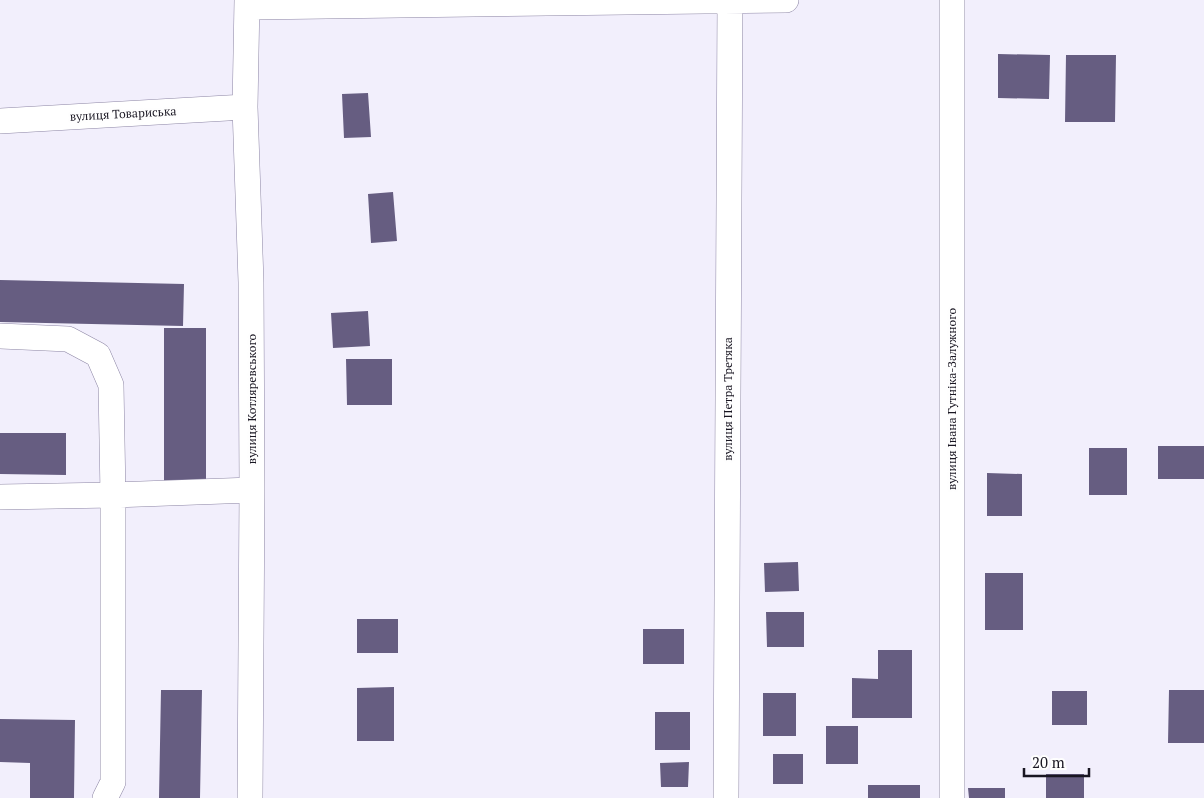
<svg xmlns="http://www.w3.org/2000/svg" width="1204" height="798" font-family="'PT Serif',serif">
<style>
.building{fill:#665d81}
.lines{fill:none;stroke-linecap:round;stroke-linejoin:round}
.minor-casing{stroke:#8d86a5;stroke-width:26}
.minor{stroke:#fff;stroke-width:25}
.labels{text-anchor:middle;stroke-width:5;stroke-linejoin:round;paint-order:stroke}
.street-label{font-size:12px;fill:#191622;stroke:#fefefe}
</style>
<rect width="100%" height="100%" fill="#f2effc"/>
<path class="building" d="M998,54L1050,55L1049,99L998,98Z
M1066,55H1116L1115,122H1065Z
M368,93L371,137L344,138L342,94Z
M393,192L397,241L371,243L368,194Z
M0,280L184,284L183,326L0,322Z
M368,311L370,346L333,348L331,313Z
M164,328H206V489H164Z
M346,359H392V405H347Z
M0,433H66V475L0,474Z
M1158,446H1204V479H1158Z
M1089,448H1127V495H1089Z
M987,473L1022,474V516H987Z
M798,562L799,591L765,592L764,563Z
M985,573H1023V630H985Z
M766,612H804V647H767Z
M357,619H398V653H357Z
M643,629H684V664H643Z
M878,650H912V718H852V678L878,679Z
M394,687V741H357V688Z
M161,690H202L200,798H159Z
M1169,690H1204V743H1168Z
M1052,691H1087V725H1052Z
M763,693H796V736H763Z
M655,712H690V750H655Z
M0,719L75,720L74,798H30V763L0,762Z
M826,726H858V764H826Z
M773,754H803V784H773Z
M689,762L688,787H661L660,763Z
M1046,774H1084V798H1046Z
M868,785H920V798H868Z
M968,788H1005V798H969Z"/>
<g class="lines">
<defs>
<path id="minor" d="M247,0L245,107L251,282L252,490L250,798
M247,7L786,0
M0,121L245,107
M0,336L68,339L98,355L111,385L113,495L252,490
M0,497L113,495V782L105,798
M726,798L730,0
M952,798V0"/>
</defs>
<use href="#minor" class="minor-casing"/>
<use href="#minor" class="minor"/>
</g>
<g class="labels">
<g class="street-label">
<text transform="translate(123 114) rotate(-3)" y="4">вулиця Товариська</text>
<text transform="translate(252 399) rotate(-90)" y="4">вулиця Котляревського</text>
<text transform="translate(728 399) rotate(-90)" y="4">вулиця Петра Третяка</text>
<text transform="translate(952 399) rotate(-90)" y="4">вулиця Івана Гутніка-Залужного</text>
</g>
</g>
<path d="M1024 768v8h65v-8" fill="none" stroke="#191622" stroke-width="2.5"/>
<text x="1032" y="768" font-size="15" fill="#191622" stroke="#fefefe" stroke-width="4" paint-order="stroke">20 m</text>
</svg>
